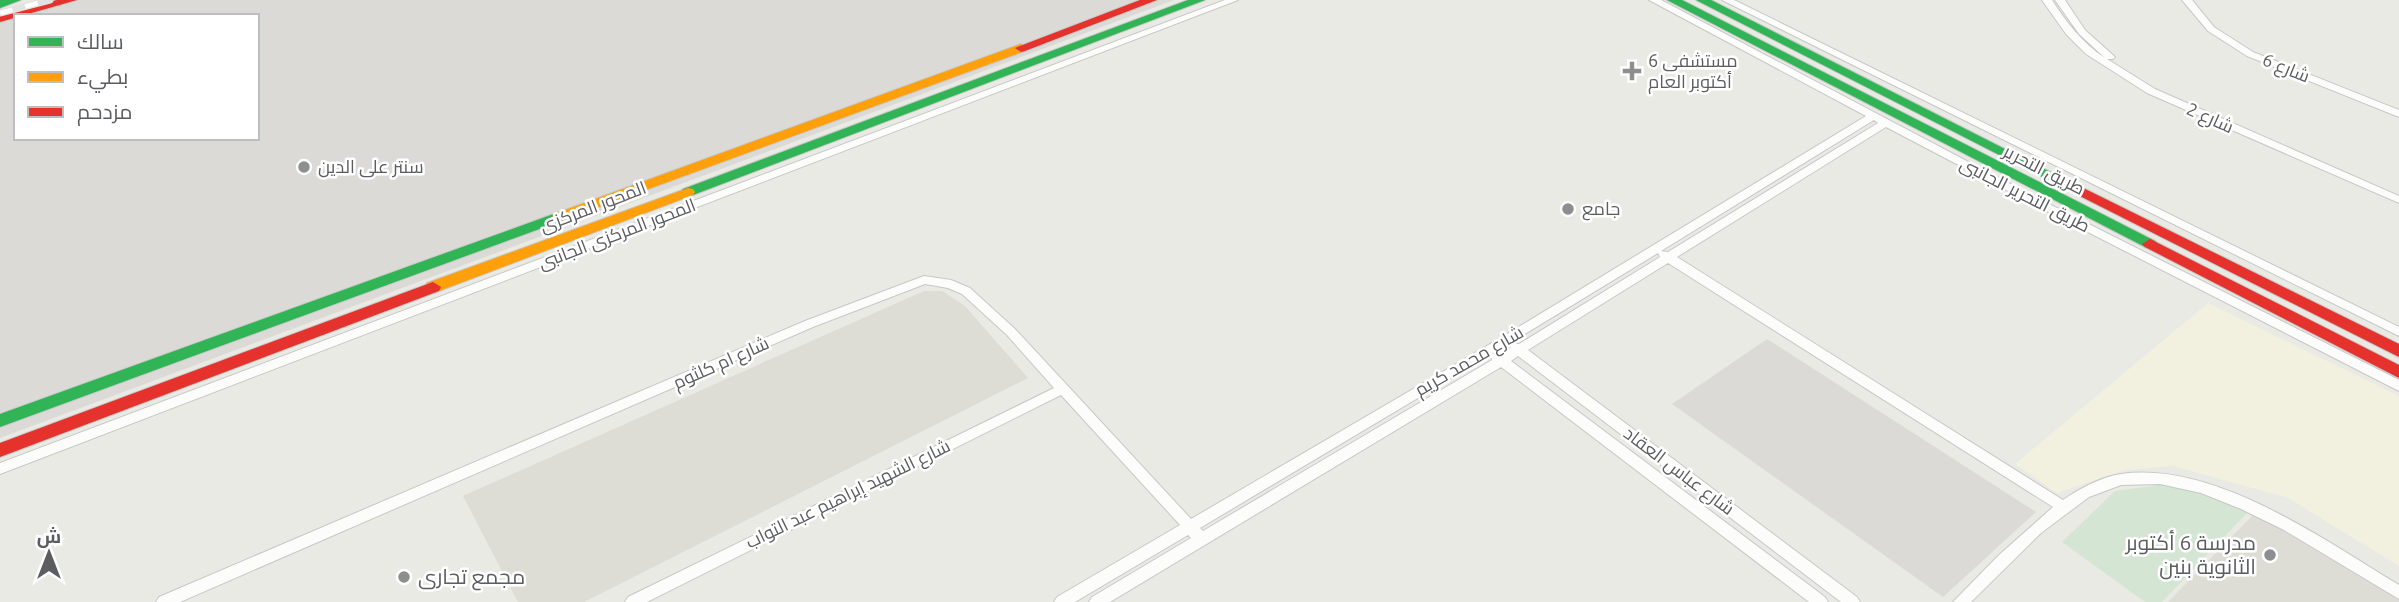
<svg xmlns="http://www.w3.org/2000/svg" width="2399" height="602" font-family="Ubuntu,Cairo,sans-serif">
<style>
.commercial{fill:#f2f0df}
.industrial{fill:#dbdad6;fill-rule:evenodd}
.education{fill:#dddcd5}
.green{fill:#d4e5d3}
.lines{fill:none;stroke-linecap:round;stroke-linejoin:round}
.street-casing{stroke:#c7c7c7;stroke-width:2}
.fast-casing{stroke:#c7c8c7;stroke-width:2}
.slow-casing{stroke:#c7c8c7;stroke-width:2}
.jam-casing{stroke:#c7c8c7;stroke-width:2}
.street{fill:#fcfcfb;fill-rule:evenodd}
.fast{fill:#30b455;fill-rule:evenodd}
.slow{fill:#ff9f0a;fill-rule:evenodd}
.jam{fill:#e5322d;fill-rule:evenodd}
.rail-casing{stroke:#e2e2e2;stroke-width:7}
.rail{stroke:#fff;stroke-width:4.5;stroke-dasharray:13;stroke-linecap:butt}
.poi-dot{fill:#8d8e8f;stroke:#fff;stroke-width:2.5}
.labels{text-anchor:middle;stroke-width:5;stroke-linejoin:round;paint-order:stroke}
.poi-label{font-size:18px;fill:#5b5d61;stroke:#fff;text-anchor:start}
.street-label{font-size:18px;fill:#5b5d61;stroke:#fff}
.near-poi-label{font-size:21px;fill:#5b5d61;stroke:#fff;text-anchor:end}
</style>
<rect width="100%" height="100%" fill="#eaeae5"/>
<path class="commercial" d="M2208,303L2399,396V566L2288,498L2173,466L2125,470L2057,493L2015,464Z"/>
<path class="industrial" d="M38,0H1174L0,438V10ZM16,16H257V138H16Z
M1767,339L2036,512L1943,597L1672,404Z"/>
<path class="education" d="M924,291H942L965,306L1028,378L584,602H518L463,496Z
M2254,514L2399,597V602H2168Z"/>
<path class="green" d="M2160,485L2208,493L2247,513L2162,602H2145L2062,542L2115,491Z"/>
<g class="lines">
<defs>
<path id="street" d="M1225,0H1238L0,474V463Z
M1649,0H1661L2037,198L2399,380V391L2029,202L1886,127L1677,257L2063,500C2079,489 2101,477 2121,474C2214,461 2323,539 2399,585V599L2284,530L2241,509L2201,493L2160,484L2121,485L2089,497L2041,533L1971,602H1953L1999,555L2053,507L1668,263L1528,350L1857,597L1860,602H1841L1518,356L1511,361L1825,597L1828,602H1809L1501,367L1110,602H1089L1092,597L1191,538L1188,535L1075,602H1054L1057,597L1180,525L1061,395L647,602H625L628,597L1054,388L1007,335L962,294L948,288L925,284L813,327L180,602H156L159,597L805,321L924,276L951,280L970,288L1015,329L1191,519L1502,337L1866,116ZM1874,120L1878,123L1668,252L1661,251ZM1658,253L1660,257L1519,344H1511L1510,349L1502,354H1492L1491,357L1492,360L1203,531L1200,528L1510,343Z
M1722,0H1734L2399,327V336Z
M2042,0H2052C2067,23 2082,43 2105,58L2079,34L2055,0H2065L2085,30L2115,57L2113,59H2107L2155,89L2399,196V203L2147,93L2086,54L2066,34Z
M2182,0H2192L2214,27L2253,52L2399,110V117L2247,56L2208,31Z"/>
<path id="fast" d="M0,0H21L0,8Z
M1188,0H1205L693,195L688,196L681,192L683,189Z
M1667,0H1682L2155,241L2158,244L2150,249L2145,247Z
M1696,0H1711L2072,183L2070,186H2060Z
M559,212L566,217L564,220L0,427V414Z"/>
<path id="slow" d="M1021,44L1027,48L1025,51L564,220H554L552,217L554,214Z
M688,188L693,189L695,192L693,195L439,291L433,292L425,287L427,283Z"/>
<path id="jam" d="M57,0H77L0,22V14Z
M1140,0H1157L1025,51L1021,52L1015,48Z
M2065,179L2399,344V357L2060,186L2058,183Z
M2150,239L2399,365V378L2145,247L2142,244Z
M433,282L441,287L439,291L0,457V443Z"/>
</defs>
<use href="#street" class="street-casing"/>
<use href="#fast" class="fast-casing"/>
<use href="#slow" class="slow-casing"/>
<use href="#jam" class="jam-casing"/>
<use href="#street" class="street"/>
<use href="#fast" class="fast"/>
<use href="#slow" class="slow"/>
<use href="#jam" class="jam"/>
<defs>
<path id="rail" d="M0,13L50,0"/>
</defs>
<use href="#rail" class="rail-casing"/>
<use href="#rail" class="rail"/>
</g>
<g class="poi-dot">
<path d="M1628.5 60.5h7v7h7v7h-7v7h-7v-7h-7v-7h7z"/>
<circle cx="304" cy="167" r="7"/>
<circle cx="1568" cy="209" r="7"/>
<circle cx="2270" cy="555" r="7"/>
<circle cx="404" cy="577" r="7"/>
</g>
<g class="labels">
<g class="poi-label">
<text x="1648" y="67">مستشفى 6<tspan x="1648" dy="21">أكتوبر العام</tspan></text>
<text x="318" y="173">سنتر على الدين</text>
<text x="1582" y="215">جامع</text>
</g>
<g class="street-label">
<text transform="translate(2286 68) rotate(22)" y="6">شارع 6</text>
<text transform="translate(2210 118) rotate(24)" y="6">شارع 2</text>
<text transform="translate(2044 170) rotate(27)" y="6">طريق التحرير</text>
<text transform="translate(2025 195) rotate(27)" y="6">طريق التحرير الجانبى</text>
<text transform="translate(593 207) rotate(-21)" y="6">المحور المركزى</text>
<text transform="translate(617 234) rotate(-21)" y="6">المحور المركزى الجانبى</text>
<text transform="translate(1469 361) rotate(-30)" y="6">شارع محمد كريم</text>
<text transform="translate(721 363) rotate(-24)" y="6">شارع ام كلثوم</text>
<text transform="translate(1679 471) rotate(37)" y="6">شارع عباس العقاد</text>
<text transform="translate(848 494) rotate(-26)" y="6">شارع الشهيد إبراهيم عبد التواب</text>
</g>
<g class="near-poi-label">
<text x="2256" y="550">مدرسة 6 أكتوبر<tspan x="2256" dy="24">الثانوية بنين</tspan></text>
<text x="418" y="584" text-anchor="start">مجمع تجارى</text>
</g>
</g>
<rect x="14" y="14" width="245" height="126" fill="#ffffff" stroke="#bdbec0" stroke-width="2"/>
<rect x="28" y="37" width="35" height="10" fill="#30b455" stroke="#bdbec0" stroke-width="2"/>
<text x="77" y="49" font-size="21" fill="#5b5d61">سالك</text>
<rect x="28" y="72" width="35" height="10" fill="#ff9f0a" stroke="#bdbec0" stroke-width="2"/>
<text x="77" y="84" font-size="21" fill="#5b5d61">بطيء</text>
<rect x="28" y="107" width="35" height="10" fill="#e5322d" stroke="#bdbec0" stroke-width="2"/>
<text x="77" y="119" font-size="21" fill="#5b5d61">مزدحم</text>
<g transform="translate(49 553)" stroke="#ffffff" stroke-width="5" paint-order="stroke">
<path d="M0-5L12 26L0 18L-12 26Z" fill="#5b5d61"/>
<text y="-10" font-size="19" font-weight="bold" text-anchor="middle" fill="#5b5d61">ش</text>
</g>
</svg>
